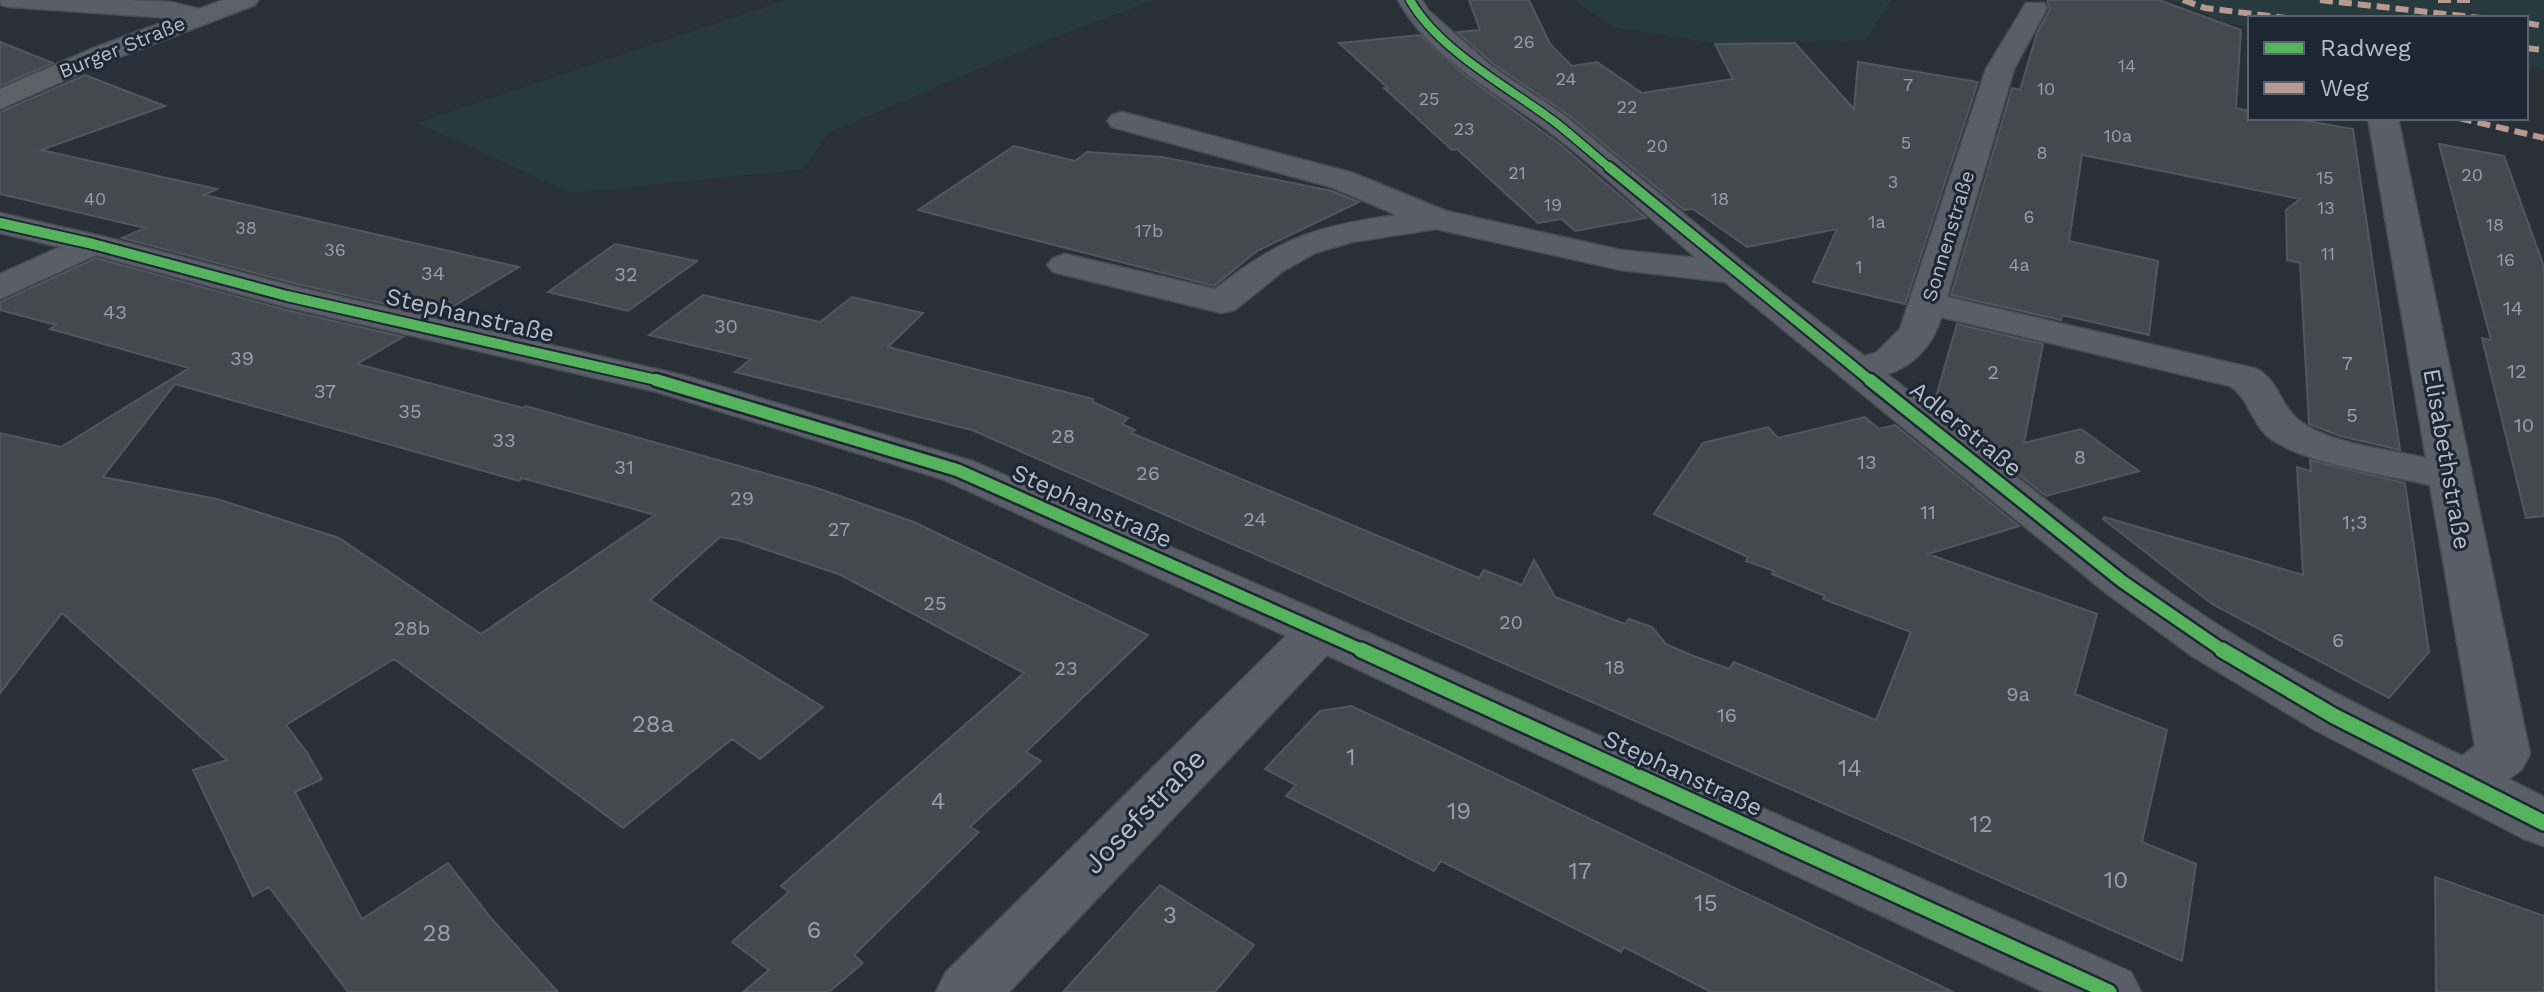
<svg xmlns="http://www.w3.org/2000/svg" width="2544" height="992" font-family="'Work Sans',sans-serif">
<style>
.green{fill:#273a3e}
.building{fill:#444950;stroke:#52575f;stroke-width:2;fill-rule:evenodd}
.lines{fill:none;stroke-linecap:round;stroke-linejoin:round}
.minor-casing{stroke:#484c53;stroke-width:3}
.major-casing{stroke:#484c55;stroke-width:3}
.minor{fill:#5a5e66;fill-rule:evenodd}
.major{fill:#5c6168;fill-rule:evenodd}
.quiet{stroke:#b69a8f;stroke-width:6;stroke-dasharray:13 6;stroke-linecap:butt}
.cycleway-far3-casing{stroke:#1d2633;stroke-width:11}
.cycleway-far2-casing{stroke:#1d2633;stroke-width:14}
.cycleway-far1-casing{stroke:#1d2633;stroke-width:17}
.cycleway-casing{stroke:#1d2633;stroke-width:20}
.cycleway-far3{stroke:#56b35d;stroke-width:8}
.cycleway-far2{stroke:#56b35d;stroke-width:10}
.cycleway-far1{stroke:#56b35d;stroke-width:12}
.cycleway{stroke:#56b35d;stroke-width:15}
.labels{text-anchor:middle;stroke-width:6;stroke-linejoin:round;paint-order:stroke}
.far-number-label{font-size:18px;fill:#989fab}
.far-street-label{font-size:20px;fill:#b4bcc9;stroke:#1d2633}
.number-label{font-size:20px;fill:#989fab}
.street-label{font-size:24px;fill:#b4bcc9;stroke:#1d2633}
.near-number-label{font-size:24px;fill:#989fab}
.near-street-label{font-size:28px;fill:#b4bcc9;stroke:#1d2633}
</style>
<rect width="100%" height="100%" fill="#2a3038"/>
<path class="green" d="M787,0H1154L1047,40L828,133L804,169L571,193L418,123Z
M1574,0H1891L1866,40L1713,43L1613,27Z
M2170,0H2544V70L2526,66V18H2250V27L2226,23Z"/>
<path class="building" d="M1469,0H1529L1550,44L1572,66L1597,62L1642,93L1733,79L1715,44L1795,43L1854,109L1858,62L1978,82L1905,304L1813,282L1837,229L1747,247L1693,209L1684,210L1567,114L1493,64L1457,32L1480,30Z
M2047,0H2159L2241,30L2236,108L2250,111V118H2291L2353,129L2400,450L2340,436L2309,424L2300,263L2287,260L2286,210L2300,199L2082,155L2069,241L2158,261L2149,335L2062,315L2061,320L1951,295L2012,88L2020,90L2037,33L2050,9Z
M1420,35L1462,73L1561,145L1646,218L1575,231L1562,219L1538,223L1457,149L1452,150L1384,88H1388L1339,43Z
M0,42L53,63L0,86Z
M85,75L165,106L41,150L217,189L204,195L519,267L437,316L293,283L122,238L145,228L0,194V112Z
M2439,144L2504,156L2544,267V516L2526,518L2482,338L2491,340Z
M1014,146L1075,161L1087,152L1162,157L1332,191L1359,202L1257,251L1214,286L918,210Z
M615,244L697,261L628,311L548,292Z
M96,258L286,310L403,337L357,364L523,408L526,406L817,488L914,522L1148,635L1026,752L1041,761L970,827L979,832L854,955L863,963L829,992H743L769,970L732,942L789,892L781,886L1024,673L841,575L738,540L720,537L650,600L823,707L760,759L732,739L623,828L394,659L286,725L306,751L322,779L295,792L362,919L448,863L491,918L558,992H348L269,887L253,896L193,770L227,760L62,613L0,693V433L61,447L189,368L50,329L56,325L0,310V302ZM175,384L519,481L522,478L655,515L481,634L339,538L217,499L103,477Z
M703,295L820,322L852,297L923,313L888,347L1093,399V402L1128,418L1122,424L1135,430L1131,433L1479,578L1484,570L1522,585L1534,560L1555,597L1625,624L1629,619L1652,627L1666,644L1691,655L1729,669L1734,662L1876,720L1911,632L1823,599L1825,596L1772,574L1774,571L1746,561L1748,557L1654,514L1703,443L1768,427L1778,438L1865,417L1879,429L1895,425L2019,526L1928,554L2097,614L2075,694L2167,730L2142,842L2196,864L2182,961L972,430L735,372L751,359L649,335Z
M1957,324L2043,344L2024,443L2081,429L2139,471L2046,496L1933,407Z
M2310,460L2405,483L2429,652L2389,698L2212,604L2103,519L2104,517L2303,575L2297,467L2311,471Z
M1351,706L1435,745L1953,992H1711L1624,947L1621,952L1441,861L1434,871L1286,796L1296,785L1265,769L1320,711Z
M2435,877L2544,916V992H2436Z
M1160,885L1254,945L1215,992H1063Z"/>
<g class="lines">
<defs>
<path id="minor" d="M0,0H130L170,2L209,11L213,16L209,21L200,24L170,18L10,7L1,5Z
M1398,0H1422L1428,10L1491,66L1565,116L1747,266L1864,356L1876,353L1900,329L1986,69L2026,3H2044L2047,8L2014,69L1947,297L2257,369C2277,380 2280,402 2295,417C2322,443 2390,450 2426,458L2368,118H2398L2530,754L2522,769L2509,779L2544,797V846L2524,839L2315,730L2192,656L2106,593L1725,282L1621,270L1436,229L1352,242L1315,253L1283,271L1235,310L1222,313L1053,272L1047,265L1053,258L1065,254L1215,289C1280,238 1316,226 1397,215L1331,187L1112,127L1107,121L1112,115L1122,112L1353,173L1446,211L1621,250L1696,258C1646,215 1597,167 1543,127C1493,90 1429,57 1398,0ZM1941,317L2230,386C2249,398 2252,425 2271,439C2307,464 2386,475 2430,485L2475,746L2462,756C2382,717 2301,678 2226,630C2107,554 1998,461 1887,374C1913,367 1934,344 1941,317Z
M0,213L105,237L292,286L682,375L972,461L1337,619L2131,972L2141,992H2044L1327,655L1009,992H936L946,972L1286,636L942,479L657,392L287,307L96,255L0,299V274L60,247L0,233Z"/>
<path id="major" d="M223,0H258L255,5L109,61L0,109V89L91,49Z"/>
</defs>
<use href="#minor" class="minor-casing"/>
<use href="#major" class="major-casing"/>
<use href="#minor" class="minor"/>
<use href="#major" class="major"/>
<path class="quiet" d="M2183,0L2205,8L2286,18
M2320,0L2481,18
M2438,0H2472
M2526,23L2544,26
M2526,48L2544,50
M2459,118L2544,138"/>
<defs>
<path id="cycleway-far3" d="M1410,0C1439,51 1509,87 1555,122C1574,137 1593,154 1611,169"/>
<path id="cycleway-far2" d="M1609,167L1872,382
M0,223L93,244L287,296L665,382"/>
<path id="cycleway-far1" d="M656,380L957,470L1366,652
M1870,380L2123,582L2225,652"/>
<path id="cycleway" d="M1361,650L2109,992
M2222,650L2334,716L2544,823"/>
</defs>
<use href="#cycleway-far3" class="cycleway-far3-casing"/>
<use href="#cycleway-far2" class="cycleway-far2-casing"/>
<use href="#cycleway-far1" class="cycleway-far1-casing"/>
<use href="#cycleway" class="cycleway-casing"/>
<use href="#cycleway-far3" class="cycleway-far3"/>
<use href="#cycleway-far2" class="cycleway-far2"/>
<use href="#cycleway-far1" class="cycleway-far1"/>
<use href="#cycleway" class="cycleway"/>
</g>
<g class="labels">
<g class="far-number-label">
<text x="1524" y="48">26</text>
<text x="2127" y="72">14</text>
<text x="1566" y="85">24</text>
<text x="1908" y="91">7</text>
<text x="2046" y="95">10</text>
<text x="1429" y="105">25</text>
<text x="1627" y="113">22</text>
<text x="1464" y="135">23</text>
<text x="2118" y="142">10a</text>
<text x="1906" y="149">5</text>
<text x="1657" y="152">20</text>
<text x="2042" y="159">8</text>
<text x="1517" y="179">21</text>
<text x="2472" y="181">20</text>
<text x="2325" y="184">15</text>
<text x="1893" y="188">3</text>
<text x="95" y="205">40</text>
<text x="1720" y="205">18</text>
<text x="1553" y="211">19</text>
<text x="2326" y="214">13</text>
<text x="2029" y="223">6</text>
<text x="1877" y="228">1a</text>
<text x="2495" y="231">18</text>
<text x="246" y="234">38</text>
<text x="1149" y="237">17b</text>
<text x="335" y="256">36</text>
<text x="2328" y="260">11</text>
<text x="2506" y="266">16</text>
<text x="2019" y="271">4a</text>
<text x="1859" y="273">1</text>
</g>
<g class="far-street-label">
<text transform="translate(122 47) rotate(-22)" y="7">Burger Straße</text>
<text transform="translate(1948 236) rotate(-73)" y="7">Sonnenstraße</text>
</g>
<g class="number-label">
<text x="433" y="280">34</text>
<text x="626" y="281">32</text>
<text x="2513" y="315">14</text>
<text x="115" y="319">43</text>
<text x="726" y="333">30</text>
<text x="242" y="365">39</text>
<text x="2347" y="370">7</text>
<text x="2517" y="378">12</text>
<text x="1993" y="379">2</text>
<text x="325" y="398">37</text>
<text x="410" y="418">35</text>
<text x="2352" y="422">5</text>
<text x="2524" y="432">10</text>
<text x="1063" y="443">28</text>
<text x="504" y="447">33</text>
<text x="2080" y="464">8</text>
<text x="1867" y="469">13</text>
<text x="624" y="474">31</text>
<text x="1148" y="480">26</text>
<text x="742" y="505">29</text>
<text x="1928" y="519">11</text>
<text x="1255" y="526">24</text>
<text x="2355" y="529">1;3</text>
<text x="839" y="536">27</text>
<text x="935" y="610">25</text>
<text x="1511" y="629">20</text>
<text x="412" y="635">28b</text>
<text x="2338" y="647">6</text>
<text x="1615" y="674">18</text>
<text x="1066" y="675">23</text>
<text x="2018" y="701">9a</text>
<text x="1727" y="722">16</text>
</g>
<g class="street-label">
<text transform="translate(470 315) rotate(13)" y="8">Stephanstraße</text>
<text transform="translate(1966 429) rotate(39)" y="8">Adlerstraße</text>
<text transform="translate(2447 459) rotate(80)" y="8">Elisabethstraße</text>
<text transform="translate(1092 506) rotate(24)" y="8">Stephanstraße</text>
<text transform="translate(1683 773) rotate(25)" y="8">Stephanstraße</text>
</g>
<g class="near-number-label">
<text x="653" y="732">28a</text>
<text x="1351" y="765">1</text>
<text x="1850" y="776">14</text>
<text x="938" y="809">4</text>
<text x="1459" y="819">19</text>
<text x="1981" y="832">12</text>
<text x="1580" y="879">17</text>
<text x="2116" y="888">10</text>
<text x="1706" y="911">15</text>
<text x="1170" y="923">3</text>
<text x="814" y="938">6</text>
<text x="437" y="941">28</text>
</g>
<g class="near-street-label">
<text transform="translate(1144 811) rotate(-46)" y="10">Josefstraße</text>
</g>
</g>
<rect x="2248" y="16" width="280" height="104" fill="#1d2633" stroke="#59626f" stroke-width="2"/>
<rect x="2264" y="42" width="40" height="12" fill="#56b35d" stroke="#59626f" stroke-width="2"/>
<text x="2320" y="56" font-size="24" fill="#b4bcc9">Radweg</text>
<rect x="2264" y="82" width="40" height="12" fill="#b69a8f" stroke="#59626f" stroke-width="2"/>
<text x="2320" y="96" font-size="24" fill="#b4bcc9">Weg</text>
</svg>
